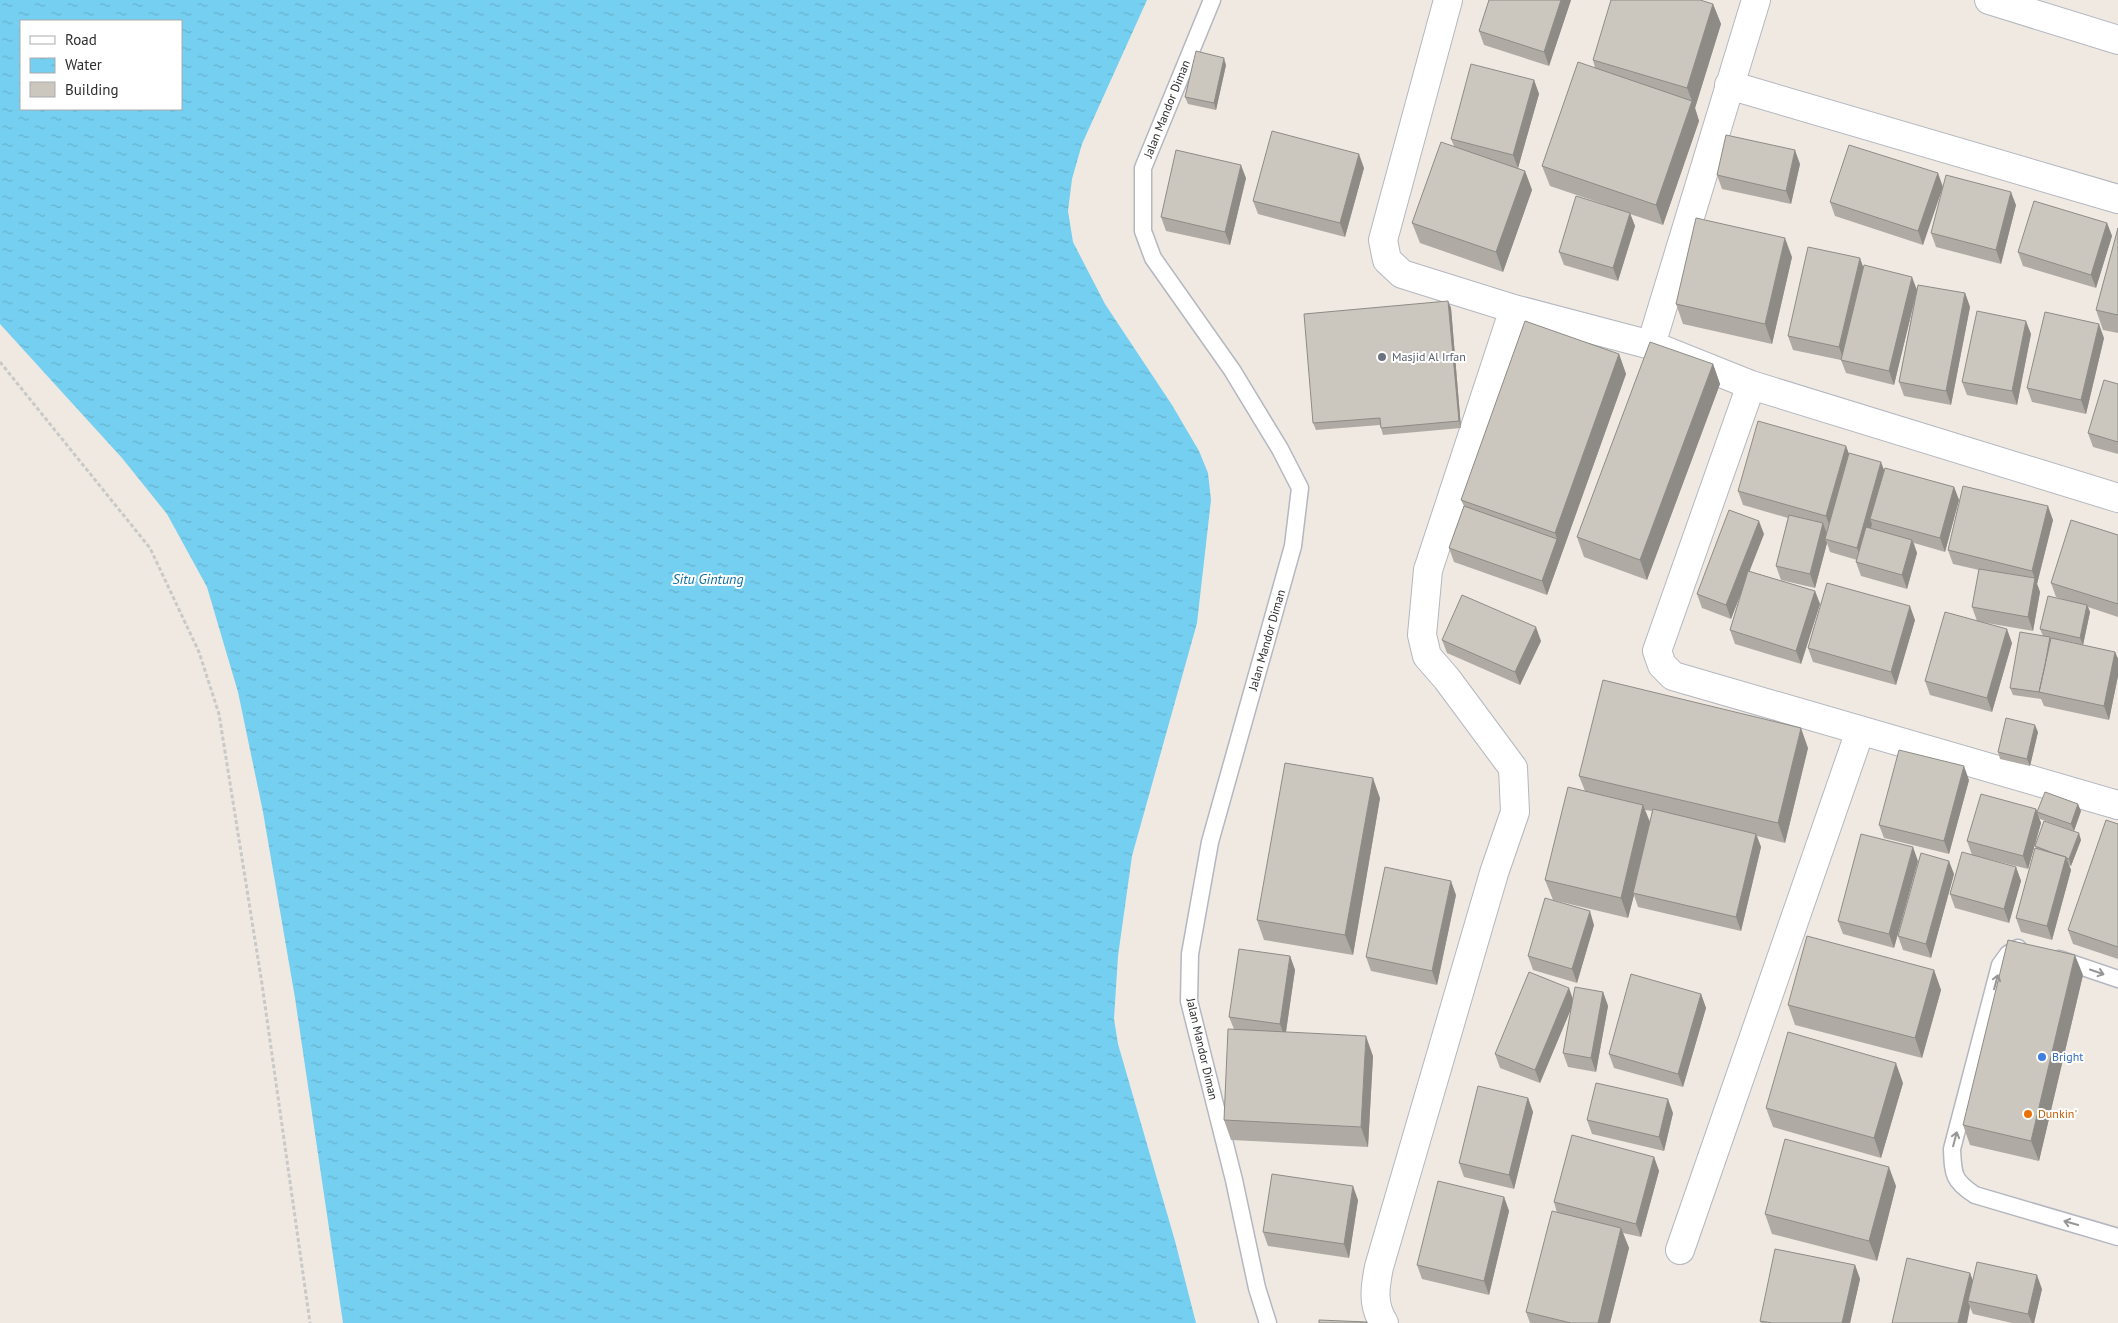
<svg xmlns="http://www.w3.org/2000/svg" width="2118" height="1323" font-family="'PT Sans',sans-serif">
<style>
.water{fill:url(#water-ripples);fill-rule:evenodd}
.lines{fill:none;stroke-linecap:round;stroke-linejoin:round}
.service-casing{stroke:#b4b7c1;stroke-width:19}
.minor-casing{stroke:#b4b7c1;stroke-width:30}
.path{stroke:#c9c9c9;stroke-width:3;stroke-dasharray:4 2.5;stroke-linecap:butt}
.service{stroke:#fff;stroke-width:16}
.minor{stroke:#fff;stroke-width:28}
.wall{fill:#afaba4;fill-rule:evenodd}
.shaded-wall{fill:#8e8b86}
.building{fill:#cbc7bf;stroke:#8e8b86}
.oneway{stroke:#969696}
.worship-dot{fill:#6b7280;stroke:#fff;stroke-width:2}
.shop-dot{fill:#3f7fe0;stroke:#fff;stroke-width:2}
.food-dot{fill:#e8710a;stroke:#fff;stroke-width:2}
.labels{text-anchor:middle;stroke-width:4;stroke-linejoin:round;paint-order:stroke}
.street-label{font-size:12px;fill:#2e2e2e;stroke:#fff}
.worship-label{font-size:12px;fill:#5b616d;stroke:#fff;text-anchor:start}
.shop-label{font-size:12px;fill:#366cbe;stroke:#fff;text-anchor:start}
.food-label{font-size:12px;fill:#c56008;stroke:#fff;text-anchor:start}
.water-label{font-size:14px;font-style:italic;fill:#0d6fa3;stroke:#fff}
</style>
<defs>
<pattern id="water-ripples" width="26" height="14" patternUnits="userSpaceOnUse" patternTransform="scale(1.25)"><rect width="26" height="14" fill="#75cff0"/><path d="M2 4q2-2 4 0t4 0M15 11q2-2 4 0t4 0" fill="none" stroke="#66b2ce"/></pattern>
</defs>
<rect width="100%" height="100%" fill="#efe9e1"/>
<path class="water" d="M0,0H1147L1082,144L1072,179L1068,211L1073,242L1105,304L1172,405L1199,451L1208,473L1211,500L1197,623L1132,856L1118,956L1114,1019L1118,1044L1175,1241L1196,1323H343L295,998L263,812L238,692L207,587L167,514L122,458L0,324ZM21,21H181V109H21Z"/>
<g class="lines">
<defs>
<path id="service" d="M1212,0L1143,168V231L1153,258L1232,370L1280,449L1300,488L1293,546L1210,842L1190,954L1189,1001L1234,1180L1257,1288L1268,1323
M2018,948L2008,954L2000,965L1952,1149C1953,1174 1953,1181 1975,1195L2118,1237
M2059,959L2118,979"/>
<path id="minor" d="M1448,0L1383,240L1387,260L1402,274L1514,309L1651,345L1751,385L2118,498
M1989,0L2118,40
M1729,85L2118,199
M1651,345L1756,0
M1751,385L1657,651L1662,665L1673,676L2118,805
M1680,1250L1860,731
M1384,1323C1372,1305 1375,1287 1379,1267L1494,873L1515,812L1513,768L1447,679L1427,656L1422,635L1428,570L1514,309"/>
</defs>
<use href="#service" class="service-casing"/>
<use href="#minor" class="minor-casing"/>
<path class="path" d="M0,362L150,548L199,652L219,714L262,984L310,1323"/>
<use href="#service" class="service"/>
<use href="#minor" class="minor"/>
</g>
<path class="wall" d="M1489,0H1571L1549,66L1484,45L1479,31Z
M1713,4L1721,24L1695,108L1699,121L1663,225L1630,214L1635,226L1618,281L1564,265L1559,252L1606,205L1550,186L1542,166L1595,68L1593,60Z
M1226,65L1216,110L1188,104L1185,97Z
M1534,80L1539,94L1518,168L1525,171L1532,190L1503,272L1420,243L1412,223L1454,146L1451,139Z
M1800,164L1791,204L1722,189L1717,175Z
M1364,168L1345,237L1258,214L1253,201Z
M1938,173L1923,245L1835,216L1830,202Z
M1246,178L1230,245L1166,231L1161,217Z
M2016,205L2001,264L1936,247L1931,233Z
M2107,223L2112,236L2096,288L2023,266L2018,252Z
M2118,228V333L2103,330L2096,310Z
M1792,257L1772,344L1683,324L1676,304Z
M1863,268L1917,289L1965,293L1970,307L1951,405L1904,396L1899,382L1914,303L1894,385L1846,373L1841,360L1793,350L1788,336Z
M1448,301L1451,308L1461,428L1383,435L1381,428L1380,425L1316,430L1313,423Z
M2031,334L2017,405L1967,395L1962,382Z
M2104,338L2086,414L2032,402L2027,388Z
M1619,354L1626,374L1547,595L1454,562L1449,548L1464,506L1461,500Z
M1713,364L1720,384L1647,580L1584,557L1577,537Z
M2118,384V454L2093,447L2088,433Z
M1846,446L1849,454L1884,471L1954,487L1959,500L1945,552L1914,543L1917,553L1907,589L1861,576L1856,562L1857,560L1830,552L1827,543L1815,588L1781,580L1776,566L1788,518L1743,505L1738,491Z
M2053,520L2037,584L2040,592L2033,631L1981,622L2012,643L1992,712L1930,695L1925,681L1977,621L1972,607L1979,570L1953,564L1948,550Z
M1764,534L1749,571L1815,591L1820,604L1801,664L1735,644L1730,630L1742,591L1731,619L1702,608L1697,594Z
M2118,535V617L2088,607L2090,612L2083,645L2115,652L2118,659V676L2109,720L2044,706L2041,699L2013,695L2010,688L2043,636L2040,629L2068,601L2056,597L2051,583ZM2050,638L2081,644L2051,640Z
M1915,620L1896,685L1813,662L1808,648Z
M1442,640L1541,641L1520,685L1447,653Z
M2038,732L2030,766L2000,759L1998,752Z
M1808,748L1785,843L1757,836L1761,847L1741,931L1638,907L1634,895L1628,918L1553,900L1545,880L1585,791L1579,776ZM1645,810L1652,811L1650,822Z
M1969,780L1949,854L1884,838L1879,825Z
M1380,798L1353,955L1264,940L1257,920Z
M2036,809L2041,823L2028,869L1972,855L1967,841Z
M2081,811L2074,831L2040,819L2037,812Z
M2118,824V959L2073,944L2068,930Z
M2081,840L2071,866L2069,865L2071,870L2052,940L2021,932L2016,918L2036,848L2035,846Z
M1918,861L1894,948L1843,934L1838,921Z
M2016,867L2021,881L2009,923L1955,908L1950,894Z
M1954,874L1931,958L1903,950L1898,936Z
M1456,895L1437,985L1371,971L1366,957Z
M1594,925L1577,983L1533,970L1528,956Z
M1290,956L1295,970L1286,1032L1373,1056L1368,1147L1231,1140L1224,1120L1234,1029L1229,1017Z
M1934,970L1941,990L1922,1058L1795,1025L1788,1005Z
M2083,975L2039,1161L1970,1145L1963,1125Z
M1603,992L1608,1006L1596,1072L1568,1067L1563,1053L1572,1006L1540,1083L1500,1068L1495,1054L1573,1000Z
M1701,994L1706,1008L1683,1087L1614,1068L1609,1054Z
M1903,1083L1881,1158L1773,1127L1766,1108Z
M1528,1098L1533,1112L1514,1189L1464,1177L1459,1163Z
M1673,1113L1664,1151L1592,1134L1587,1120Z
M1654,1157L1659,1171L1641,1237L1623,1233L1629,1248L1610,1323H1530L1526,1312L1557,1213L1554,1202Z
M1896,1186L1877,1261L1772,1234L1765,1214Z
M1504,1197L1509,1211L1489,1295L1422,1279L1417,1265Z
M1358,1200L1349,1258L1268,1246L1263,1232Z
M1855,1265L1860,1279L1850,1323H1761L1760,1321Z
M1970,1273L1973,1281L2042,1289L2034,1323H2012L1973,1314L1970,1307L1967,1323Z"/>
<path class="shaded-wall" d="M1561,0H1571L1549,66L1544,52Z
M1713,4L1721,24L1695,108L1699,121L1663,225L1656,205L1692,101L1687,88Z
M1224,58L1226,65L1216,110L1214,103Z
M1534,80L1539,94L1518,168L1513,155Z
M1795,150L1800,164L1791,204L1786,191Z
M1359,154L1364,168L1345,237L1340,223Z
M1241,165L1246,178L1230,245L1225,232Z
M1525,171L1532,190L1503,272L1496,252Z
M1938,173L1943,187L1923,245L1918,231Z
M2011,192L2016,205L2001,264L1996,250Z
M1630,213L1635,226L1618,281L1613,268Z
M2107,223L2112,236L2096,288L2091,275Z
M1785,238L1792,257L1772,344L1765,324Z
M1860,258L1865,272L1844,361L1839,347Z
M1912,277L1917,290L1894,385L1889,371Z
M1965,293L1970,307L1951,405L1946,391Z
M1448,301L1451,308L1461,428L1459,421Z
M2026,321L2031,334L2017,405L2012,391Z
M2099,324L2104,338L2086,414L2081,400Z
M1619,354L1626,374L1547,595L1542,581L1557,539L1555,533Z
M1713,364L1720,384L1647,580L1640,560Z
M1846,446L1851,460L1831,530L1826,516Z
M1881,462L1886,475L1870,519L1872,524L1862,561L1857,548Z
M1954,487L1959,500L1945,552L1940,538Z
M2048,506L2053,520L2037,584L2032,571Z
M1759,521L1764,534L1731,619L1726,605Z
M1823,523L1828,537L1825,539L1827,543L1815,588L1810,574Z
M1912,540L1917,553L1907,589L1902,575Z
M2035,578L2040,592L2033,631L2028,617Z
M1815,591L1820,604L1801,664L1796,651Z
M2087,605L2090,612L2083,645L2080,638Z
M1910,606L1915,620L1896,685L1891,672Z
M1536,627L1541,641L1520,685L1515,672Z
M2007,629L2012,643L1992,712L1987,698Z
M2115,652L2118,659V676L2109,720L2104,706Z
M2035,725L2038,732L2030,766L2027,759Z
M1801,728L1808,748L1785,843L1778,823Z
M1964,766L1969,780L1949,854L1944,841Z
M1373,778L1380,798L1353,955L1345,935Z
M2078,804L2081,811L2074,831L2071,824Z
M1643,805L1651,825L1633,893L1634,895L1628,918L1621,898Z
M2036,809L2041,823L2028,869L2023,856Z
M2079,833L2081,840L2071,866L2069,859Z
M1756,834L1761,847L1741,931L1736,917Z
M1913,847L1918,861L1894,948L1889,934Z
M2066,857L2071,870L2052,940L2047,926Z
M1949,861L1954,874L1931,958L1926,944Z
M2016,867L2021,881L2009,923L2004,909Z
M1451,881L1456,895L1437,985L1432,971Z
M1590,911L1594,925L1577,983L1572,969Z
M2075,955L2083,975L2039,1161L2031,1141Z
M1290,956L1295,970L1285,1038L1280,1024Z
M1934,970L1941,990L1922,1058L1915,1038Z
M1569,988L1574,1002L1540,1083L1535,1070Z
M1603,992L1608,1006L1596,1072L1591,1058Z
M1701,994L1706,1008L1683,1087L1678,1074Z
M1366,1036L1373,1056L1368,1147L1361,1127Z
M1896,1063L1903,1083L1881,1158L1874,1138Z
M1528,1098L1533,1112L1514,1189L1509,1175Z
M1668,1099L1673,1113L1664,1151L1659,1137Z
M1654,1157L1659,1171L1641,1237L1636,1224Z
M1889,1167L1896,1186L1877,1261L1869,1241Z
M1353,1186L1358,1200L1349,1258L1344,1244Z
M1504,1197L1509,1211L1489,1295L1484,1281Z
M1621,1228L1629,1248L1610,1323H1598Z
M1855,1265L1860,1279L1850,1323H1842Z
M1970,1273L1975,1287L1968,1301L1970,1307L1967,1323H1958Z
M2037,1275L2042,1289L2034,1323H2032L2028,1314Z"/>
<path class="building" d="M1489,0H1561L1544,52L1479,31Z
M1611,0H1700L1713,4L1687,88L1593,60Z
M1196,51L1224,58L1214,103L1185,97Z
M1578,62L1692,101L1656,205L1542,166Z
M1471,64L1534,80L1513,155L1451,139Z
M1272,131L1359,154L1340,223L1253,201Z
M1726,135L1795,150L1786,191L1717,175Z
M1441,142L1525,171L1496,252L1412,223Z
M1849,145L1938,173L1918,231L1830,202Z
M1176,150L1241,165L1225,232L1161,217Z
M1946,175L2011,192L1996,250L1931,233Z
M1576,196L1630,213L1613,268L1559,252Z
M2034,201L2107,223L2091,275L2018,252Z
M1696,218L1785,238L1765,324L1676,304Z
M2118,228V315L2096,310Z
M1808,247L1860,258L1839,347L1788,336Z
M1864,265L1912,277L1889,371L1841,360Z
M1918,285L1965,293L1946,391L1899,382Z
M1448,301L1459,421L1381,428L1380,418L1313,423L1304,314Z
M1977,311L2026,321L2012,391L1962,382Z
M2045,312L2099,324L2081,400L2027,388Z
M1525,321L1619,354L1555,533L1461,500Z
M1650,342L1713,364L1640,560L1577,537Z
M2104,380L2118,384V442L2088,433Z
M1758,421L1846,446L1826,516L1738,491Z
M1849,453L1881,462L1857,548L1825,539Z
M1885,468L1954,487L1940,538L1870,519Z
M1963,486L2048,506L2032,571L1948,550Z
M1464,506L1557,539L1542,581L1449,548Z
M1729,510L1759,521L1726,605L1697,594Z
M1789,515L1823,523L1810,574L1776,566Z
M2071,520L2118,535V604L2051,583Z
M1866,527L1912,540L1902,575L1856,562Z
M1979,569L2035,578L2028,617L1972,607Z
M1748,571L1815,591L1796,651L1730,630Z
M1827,583L1910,606L1891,672L1808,648Z
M1462,595L1536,627L1515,672L1442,640Z
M2048,596L2087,605L2080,638L2040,629Z
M1945,612L2007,629L1987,698L1925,681Z
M2020,632L2050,637L2045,665L2039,692L2010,688Z
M2051,638L2115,652L2104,706L2039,692Z
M1603,680L1801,728L1778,823L1579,776Z
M2006,718L2035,725L2027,759L1998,752Z
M1899,750L1964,766L1944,841L1879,825Z
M1285,763L1373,778L1345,935L1257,920Z
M1568,787L1643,805L1621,898L1545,880Z
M2045,792L2078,804L2071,824L2037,812Z
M1981,794L2036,809L2023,856L1967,841Z
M1653,809L1756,834L1736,917L1633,893Z
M2106,820L2118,824V947L2068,930Z
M2044,821L2079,833L2069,859L2066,858V857L2053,853L2035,846Z
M1861,834L1913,847L1889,934L1838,921Z
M2035,848L2066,857L2047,926L2016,918Z
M1962,852L2016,867L2004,909L1950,894Z
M1921,853L1949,861L1926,944L1898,936Z
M1385,867L1451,881L1432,971L1366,957Z
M1545,898L1590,911L1572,969L1528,956Z
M1807,936L1934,970L1915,1038L1788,1005Z
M2008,940L2075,955L2031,1141L1963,1125Z
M1239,949L1290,956L1280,1024L1229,1017Z
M1529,972L1569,988L1535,1070L1495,1054Z
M1631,974L1701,994L1678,1074L1609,1054Z
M1575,987L1603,992L1591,1058L1563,1053Z
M1228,1029L1366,1036L1361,1127L1224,1120Z
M1788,1032L1896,1063L1874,1138L1766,1108Z
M1596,1083L1668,1099L1659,1137L1587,1120Z
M1478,1086L1528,1098L1509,1175L1459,1163Z
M1572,1135L1654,1157L1636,1224L1554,1202Z
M1785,1139L1889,1167L1869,1241L1765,1214Z
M1272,1174L1353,1186L1344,1244L1263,1232Z
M1438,1181L1504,1197L1484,1281L1417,1265Z
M1552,1211L1621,1228L1598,1323H1571L1526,1312Z
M1775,1249L1855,1265L1842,1323H1772L1760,1321Z
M1907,1258L1970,1273L1958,1323H1892Z
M1977,1262L2037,1275L2028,1314L1968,1301Z
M1319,1320L1367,1322V1323H1319Z"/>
<defs><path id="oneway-shaft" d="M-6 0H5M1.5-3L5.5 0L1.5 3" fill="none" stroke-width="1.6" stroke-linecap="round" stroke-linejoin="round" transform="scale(1.25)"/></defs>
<g class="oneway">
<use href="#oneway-shaft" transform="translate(2097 972) rotate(19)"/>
<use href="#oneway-shaft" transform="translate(1996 982) rotate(-75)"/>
<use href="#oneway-shaft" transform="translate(1955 1139) rotate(-75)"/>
<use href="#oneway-shaft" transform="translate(2071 1223) rotate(-164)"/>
</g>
<circle class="worship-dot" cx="1382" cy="357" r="5"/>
<circle class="shop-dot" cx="2042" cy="1057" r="5"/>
<circle class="food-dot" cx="2028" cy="1114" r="5"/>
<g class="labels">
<g class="street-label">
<text transform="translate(1167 109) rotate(-68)" y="4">Jalan Mandor Diman</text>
<text transform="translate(1267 640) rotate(-74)" y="4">Jalan Mandor Diman</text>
<text transform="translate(1202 1049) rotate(77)" y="4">Jalan Mandor Diman</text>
</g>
<g class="worship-label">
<text x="1392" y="361">Masjid Al Irfan</text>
</g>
<g class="shop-label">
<text x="2052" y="1061">Bright</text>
</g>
<g class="food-label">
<text x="2038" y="1118">Dunkin'</text>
</g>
<g class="water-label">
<text x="708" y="584">Situ Gintung</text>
</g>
</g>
<rect x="20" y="20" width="162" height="90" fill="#ffffff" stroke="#ababab"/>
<rect x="30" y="36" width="25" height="8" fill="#ffffff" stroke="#ababab"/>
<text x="65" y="45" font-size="15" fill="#2e2e2e">Road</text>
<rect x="30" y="58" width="25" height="15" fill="url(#water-ripples)" stroke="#ababab"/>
<text x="65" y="70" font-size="15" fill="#2e2e2e">Water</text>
<rect x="30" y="82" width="25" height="15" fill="#cbc7bf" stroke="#ababab"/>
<text x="65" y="95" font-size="15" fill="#2e2e2e">Building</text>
</svg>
